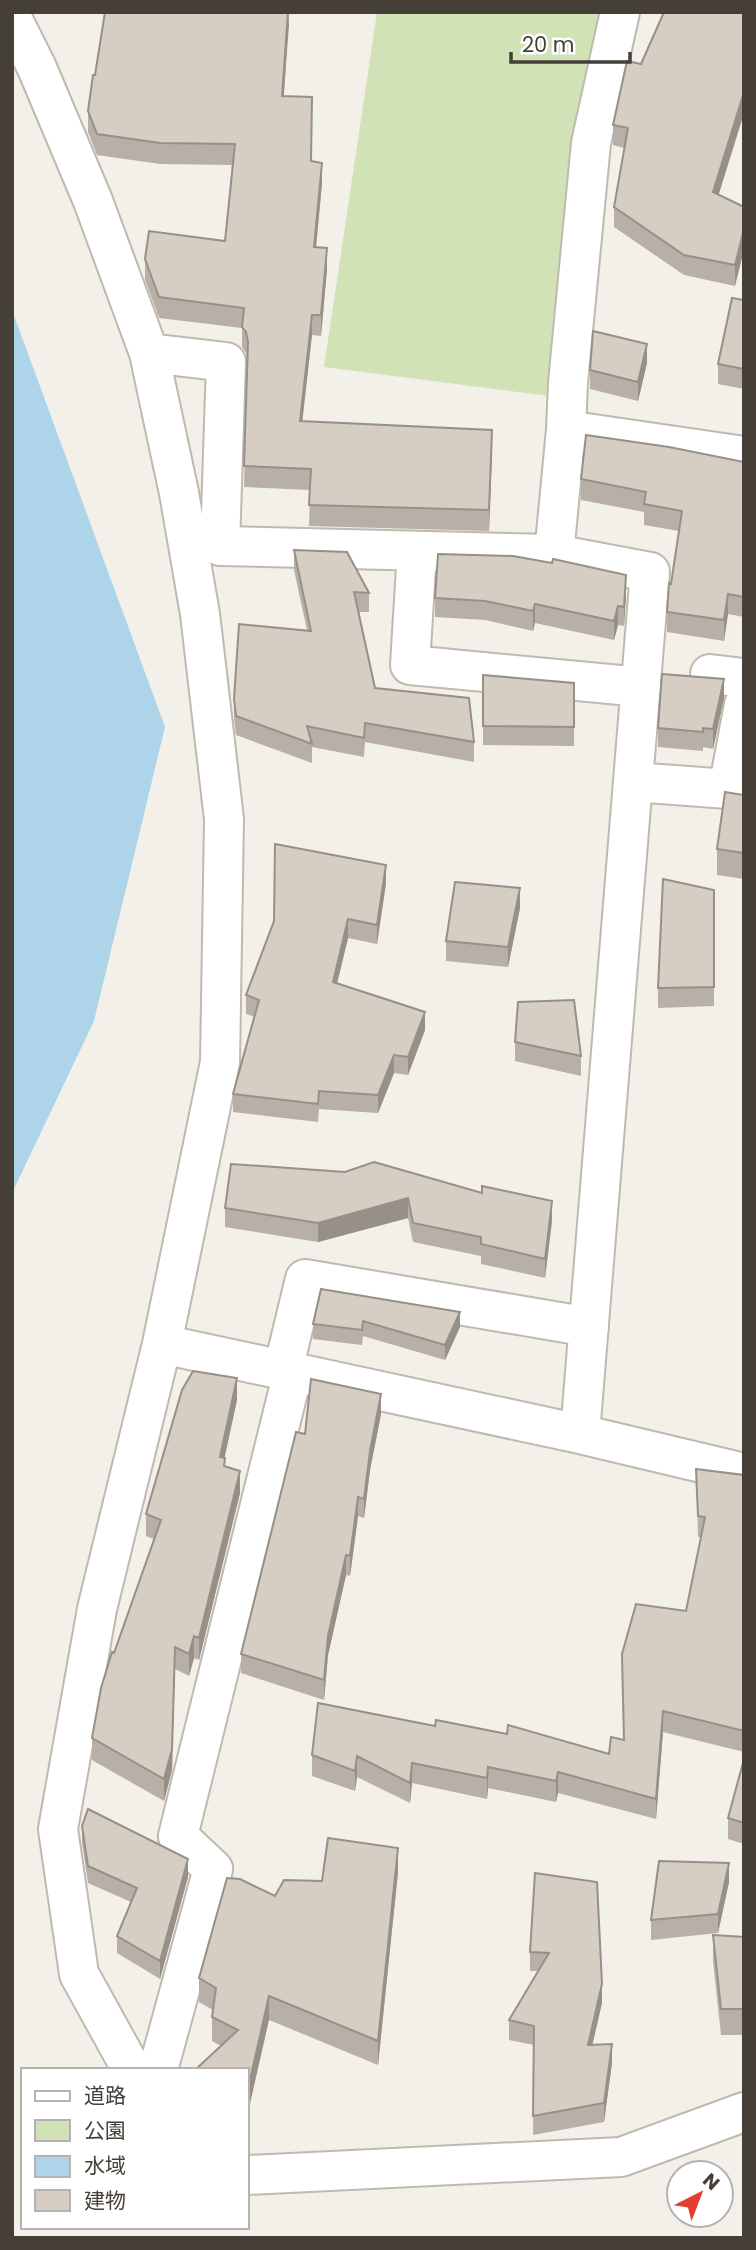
<svg xmlns="http://www.w3.org/2000/svg" width="756" height="2250" font-family="Poppins,'Noto Sans JP',sans-serif">
<style>
.green{fill:#d1e2b7}
.water{fill:#add4e8}
.lines{fill:none;stroke-linecap:round;stroke-linejoin:round}
.minor-casing{stroke:#c0b9b0;stroke-width:42}
.minor{stroke:#fff;stroke-width:38}
.wall{fill:#b8b0a8}
.shaded-wall{fill:#969088}
.building{fill:#d6cdc3;stroke:#969088;stroke-width:2}
</style>
<rect width="100%" height="100%" fill="#f3efe9"/>
<path class="green" d="M377,12H605L549,396L324,367Z"/>
<path class="water" d="M12,310L165,727L94,1021L12,1193Z"/>
<g class="lines">
<defs>
<path id="minor" d="M620,12L591,143L568,383L566,430L554,554L650,572L580,1434L744,1473
M12,18L37,68L93,201L149,353L179,493L200,614L224,819L220,1062L162,1344L97,1609L58,1829L79,1974L132,2070
M149,353L226,362L220,546L554,554
M566,430L744,456
M417,551L410,665L641,687
M710,674L744,678
M634,782L728,789L744,705
M162,1344L580,1434
M283,1370L305,1279L589,1327
M158,2070L213,1869L178,1836L293,1372
M247,2175L621,2157L744,2112"/>
</defs>
<use href="#minor" class="minor-casing"/>
<use href="#minor" class="minor"/>
</g>
<path class="wall" d="M289,12L284,96L311,161L322,183L316,247L327,269L321,336L312,335L302,421L492,451L489,531L309,526L310,490L244,487L247,360L246,353L242,347V328L159,318L145,280V259L225,241L232,165L160,164L97,155L88,132V111L95,75Z
M744,12V113L718,195L744,207L735,286L684,275L614,227V207L624,148L613,145V125Z
M744,300V389L718,384V364Z
M647,363L638,401L590,389V370Z
M744,462V617L728,614L724,641L667,632V612L679,531L644,525V512L581,500V479Z
M294,550L369,593V612H358L375,688L474,742V762L365,742L364,757L312,747V763L236,735L234,718V699L307,630L294,570Z
M626,594L624,626L618,625L614,640L535,623L533,631L485,620L435,617V598Z
M483,675L574,683V746L483,745Z
M724,698L713,749L703,747V751L658,747V728Z
M744,795V879L717,875V849Z
M386,883L377,944L348,938L337,983L425,1030L408,1075L394,1073L378,1113L319,1109L318,1122L233,1112V1094L255,1017L246,1014V995Z
M714,890V1006L658,1008V988Z
M520,908L508,967L446,961V941Z
M515,1042L581,1056V1076L515,1061Z
M231,1164L552,1221L545,1278L481,1264V1256L413,1242L408,1218L318,1242L225,1227V1208Z
M321,1289L460,1327L445,1360L363,1336L362,1345L313,1339V1324Z
M237,1400L224,1458L225,1466L240,1493L199,1660L194,1658L189,1676L175,1669L172,1770L164,1801L92,1760V1738L114,1653L154,1539L146,1536V1514Z
M381,1414L370,1470L364,1518L358,1516L350,1576L346,1575L328,1655L324,1700L241,1673V1654L305,1434Z
M696,1469L744,1475V1752L663,1732L656,1819L558,1793L556,1802L488,1788L487,1799L412,1783L410,1803L357,1777L355,1791L312,1776V1755L435,1726L609,1754L624,1740L622,1654L686,1611L701,1537H698Z
M744,1759V1844L728,1839V1818Z
M82,1826L188,1877L160,1979L117,1953V1936L131,1902L88,1883L82,1843Z
M398,1872L378,2065L269,2020L221,2046L212,2041V2017L213,2010L199,2002V1978L275,1896L322,1881Z
M535,1873L602,2003L592,2044L612,2063L604,2122L533,2135L534,2045L509,2040V2020L538,1971H530V1952Z
M729,1882L718,1933L651,1940V1920Z
M713,1935L744,1937V2035H721L713,1961Z"/>
<path class="shaded-wall" d="M288,12L289,25L282,117V96Z
M744,92V113L713,213V192Z
M322,163V183L314,268V247Z
M744,229V250L735,286V265Z
M327,248V269L321,336V315Z
M312,315V335L300,442V421Z
M647,344V363L638,401V382Z
M492,430V451L489,531V510Z
M626,575V594L624,626V607Z
M728,594V614L724,641V620Z
M535,604V623L533,631V611Z
M618,606V625L614,640V621Z
M724,679V698L713,749V729Z
M386,865V883L377,944V925Z
M520,888V908L508,967V947Z
M348,919V938L333,1000V982Z
M425,1012V1030L408,1075V1057Z
M394,1055V1073L378,1113V1095Z
M408,1198V1218L318,1242V1223Z
M552,1201V1221L545,1278V1259Z
M460,1312V1327L445,1360V1345Z
M237,1378V1400L220,1479V1457Z
M381,1394V1414L370,1470L364,1518V1499L370,1451Z
M240,1471V1493L199,1660V1638Z
M358,1497V1516L350,1576V1556Z
M346,1555V1575L328,1655L324,1700V1680L328,1636Z
M194,1636V1658L189,1676V1654Z
M175,1647L172,1770L164,1801V1779Z
M663,1711V1732L656,1819V1799Z
M357,1756V1777L355,1791V1771Z
M412,1763V1783L410,1803V1783Z
M488,1767V1788L487,1799V1778Z
M558,1772V1793L556,1802V1781Z
M398,1848V1872L378,2065V2041Z
M188,1859V1877L160,1979V1961Z
M729,1863V1882L718,1933V1914Z
M602,1984V2003L588,2064V2045Z
M269,1996V2020L247,2117V2093Z
M612,2044V2063L604,2122V2103Z"/>
<path class="building" d="M105,12H288L282,96L312,97L311,161L322,163L314,247L327,248L321,315H312L300,421L492,430L489,510L309,505L311,469L244,466L248,342L246,332L242,327L244,308L159,297L145,259L149,231L225,241L235,144L160,143L97,134L88,111L93,75H95Z
M664,12H744V92L713,192L744,207V229L735,265L684,255L614,207L628,128L613,125L627,61L641,64Z
M732,298L744,300V369L718,364Z
M593,331L647,344L638,382L590,370Z
M586,435L669,447L744,462V597L728,594L724,620L667,612L669,583L671,584L682,511L644,504L646,492L581,479Z
M294,550L347,552L369,593L354,592L375,688L469,698L474,742L365,723L364,738L307,726L312,744L236,716L234,699L239,624L311,631Z
M438,554L513,556L552,563L553,559L626,575L624,607L618,606L614,621L535,604L533,611L485,601L435,598Z
M662,674L724,679L713,729L703,728V732L658,728Z
M483,675L574,683V727L483,726Z
M725,792L744,795V853L717,849Z
M275,844L386,865L377,925L348,919L333,982L425,1012L408,1057L394,1055L378,1095L319,1091L318,1104L233,1094L259,1000L246,995L274,921Z
M663,879L714,890V987L658,988Z
M455,882L520,888L508,947L446,941Z
M574,1000L581,1056L515,1042L518,1002Z
M374,1162L482,1193V1186L552,1201L545,1259L481,1244V1237L413,1223L408,1198L318,1223L225,1208L231,1164L345,1172Z
M321,1289L460,1312L445,1345L363,1321L362,1330L313,1324Z
M193,1371L237,1378L220,1457L225,1458L224,1466L240,1471L199,1638L194,1636L189,1654L175,1647L172,1749L164,1779L92,1738L101,1688L112,1652L114,1653L161,1520L146,1514L182,1390Z
M311,1379L381,1394L370,1451L364,1499L358,1497L350,1556L346,1555L328,1636L324,1680L241,1654L296,1432L305,1434Z
M696,1469L744,1475V1731L663,1711L656,1799L558,1772L556,1781L488,1767L487,1778L412,1763L410,1783L357,1756L355,1771L312,1755L318,1703L435,1726L436,1720L507,1734L508,1725L609,1754L611,1737L624,1740L622,1654L636,1604L686,1611L705,1517L698,1516Z
M744,1759V1823L728,1818Z
M88,1809L188,1859L160,1961L117,1936L137,1888L88,1866L82,1826Z
M328,1838L398,1848L378,2041L269,1996L247,2093V2070H195L238,2030L212,2017L216,1988L199,1978L227,1878L240,1879L275,1896L284,1880L322,1881Z
M659,1861L729,1863L718,1914L651,1920Z
M535,1873L597,1882L602,1984L588,2045L612,2044L604,2103L533,2116L534,2026L509,2020L549,1953L530,1952Z
M713,1935L744,1937V2009H721Z"/>
<rect width="756" height="2250" fill="none" stroke="#463f38" stroke-width="28"/>
<rect x="21" y="2068" width="228" height="161" fill="#ffffff" stroke="#b5b2af" stroke-width="2"/>
<rect x="35" y="2091" width="35" height="10" fill="#ffffff" stroke="#b5b2af" stroke-width="2"/>
<text x="84" y="2103" font-size="21" fill="#463f38">道路</text>
<rect x="35" y="2120" width="35" height="21" fill="#d1e2b7" stroke="#b5b2af" stroke-width="2"/>
<text x="84" y="2138" font-size="21" fill="#463f38">公園</text>
<rect x="35" y="2156" width="35" height="21" fill="#add4e8" stroke="#b5b2af" stroke-width="2"/>
<text x="84" y="2173" font-size="21" fill="#463f38">水域</text>
<rect x="35" y="2190" width="35" height="21" fill="#d6cdc3" stroke="#b5b2af" stroke-width="2"/>
<text x="84" y="2208" font-size="21" fill="#463f38">建物</text>
<g transform="translate(700 2194) rotate(42)"><circle r="33" fill="#ffffff" stroke="#b5b2af" stroke-width="2"/>
<path d="M0-5L12 26L0 18L-12 26Z" fill="#e14031"/>
<text y="-10" font-size="19" font-weight="bold" text-anchor="middle" fill="#463f38">N</text>
</g>
<path d="M511 52v10h119v-10" fill="none" stroke="#463f38" stroke-width="3.5"/>
<text x="522" y="52" font-size="21" fill="#463f38" stroke="#ffffff" stroke-width="5" paint-order="stroke">20 m</text>
</svg>
